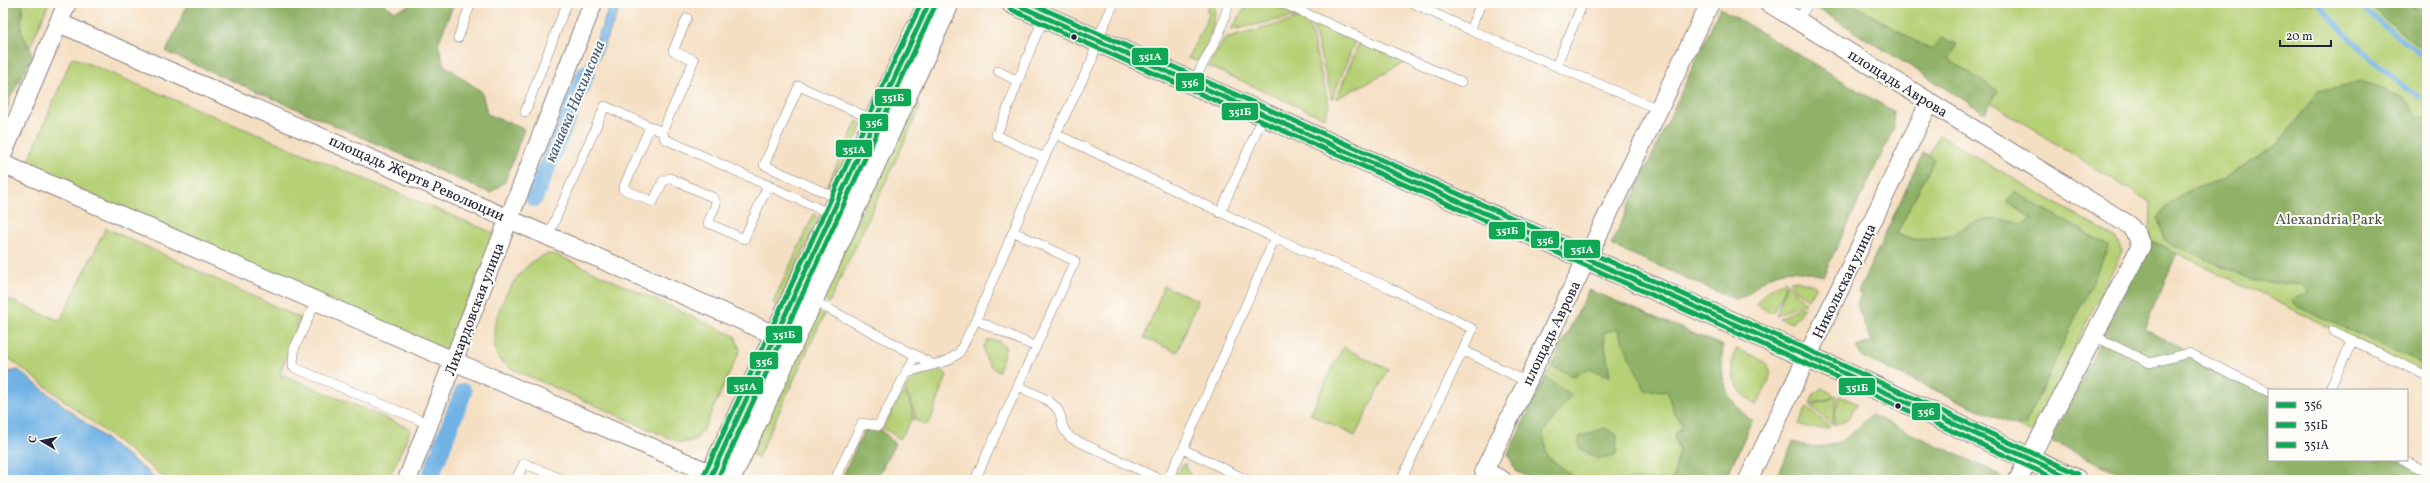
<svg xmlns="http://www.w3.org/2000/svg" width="2430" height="483" font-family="Vollkorn,serif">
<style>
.green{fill:#b6d076;stroke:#6c7958}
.forest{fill:#90b267;stroke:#596a51}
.water{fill:#71b2e5;stroke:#4a6a90}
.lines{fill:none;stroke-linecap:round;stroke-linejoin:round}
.stream{stroke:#71b2e5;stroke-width:5}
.canal{stroke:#71b2e5;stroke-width:18}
.lane-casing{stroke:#8c807f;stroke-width:10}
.street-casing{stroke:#8c807f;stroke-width:20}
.secondary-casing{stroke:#8c807f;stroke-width:24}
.primary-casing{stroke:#8c807f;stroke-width:24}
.lane{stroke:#fff;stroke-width:9}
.street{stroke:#fff;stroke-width:18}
.secondary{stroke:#fff;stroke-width:22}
.primary{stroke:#fff;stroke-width:22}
.bus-1-casing{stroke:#fdfcf7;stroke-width:8}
.bus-2-casing{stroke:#fdfcf7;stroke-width:8}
.bus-3-casing{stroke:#fdfcf7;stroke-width:8}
.bus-1{stroke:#10a855;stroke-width:5}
.bus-2{stroke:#10a855;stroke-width:5}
.bus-3{stroke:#10a855;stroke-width:5}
.bus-dot{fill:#22223b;stroke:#fdfcf7;stroke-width:1.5}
.labels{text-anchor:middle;stroke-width:4;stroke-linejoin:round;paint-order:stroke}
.street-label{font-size:15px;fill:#22223b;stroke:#fdfcf7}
.park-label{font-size:15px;fill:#4e564d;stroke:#fdfcf7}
.water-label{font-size:16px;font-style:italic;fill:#425c7f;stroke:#fdfcf7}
.line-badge{stroke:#fdfcf7;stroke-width:1.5}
.badge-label{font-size:11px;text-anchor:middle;font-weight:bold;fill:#fff}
</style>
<rect width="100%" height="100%" fill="#fdfcf7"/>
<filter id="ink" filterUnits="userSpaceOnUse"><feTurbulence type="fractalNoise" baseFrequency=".025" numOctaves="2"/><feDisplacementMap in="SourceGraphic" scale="8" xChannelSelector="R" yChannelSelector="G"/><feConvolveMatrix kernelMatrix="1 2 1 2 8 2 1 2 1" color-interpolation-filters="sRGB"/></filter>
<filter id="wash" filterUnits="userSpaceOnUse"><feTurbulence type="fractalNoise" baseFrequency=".012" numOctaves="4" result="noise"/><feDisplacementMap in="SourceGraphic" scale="16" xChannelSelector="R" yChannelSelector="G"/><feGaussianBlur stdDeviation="0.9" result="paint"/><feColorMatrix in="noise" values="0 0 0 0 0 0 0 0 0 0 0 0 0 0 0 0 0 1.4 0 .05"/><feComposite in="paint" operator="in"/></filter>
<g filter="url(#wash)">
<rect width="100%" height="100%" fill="#f5dfc3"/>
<path class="green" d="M3,3H49L3,109Z
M1210,3H1214L1215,6C1215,28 1209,42 1197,61L1188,58L1210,13L1206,11Z
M1248,3H1269L1297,16L1231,30Z
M1832,3H2427V375L2150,240L2151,203Z
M1301,18L1308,21L1329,105L1324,118L1208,66L1225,39Z
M1312,23L1355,41L1332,99Z
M1359,43L1406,62L1336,99Z
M72,57L496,234L449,351L26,167Z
M915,98L921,106L829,303L822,298Z
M857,121L863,124L833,189L827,186Z
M1939,135L2116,238L2122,251L2032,433L1887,369L1881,306L1861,294Z
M814,214L819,218L778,306L773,303L775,298Z
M106,228L300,318L280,374L411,429L388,480H168L10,359L3,362V297L60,321Z
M549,254L557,255L735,336L740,350L705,427L695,440L681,443L512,369C508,366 503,363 500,360C478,331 517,259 549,254Z
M1797,280L1816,286L1808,300L1794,288L1790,281Z
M1785,281L1784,291L1773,313L1756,305C1762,294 1773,285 1785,281Z
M1787,283L1806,304L1795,306L1776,316Z
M1164,286L1198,300L1177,352L1144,338Z
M1589,290L1723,346C1719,380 1725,399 1752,421L1725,480H1535L1516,471L1508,454Z
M1799,307L1804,308L1792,323L1780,318Z
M817,311L824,315L758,457L750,453Z
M988,340L998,341L1006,347L999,371C988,368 984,357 984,346Z
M1343,347L1388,369L1355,436L1310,414Z
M1736,349C1777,365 1778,367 1756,405C1736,392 1726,371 1736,349Z
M940,369L947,375L931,420L926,425L916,420L910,399L904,390L913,379Z
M1822,388L1834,395L1825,401L1810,403L1814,394Z
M903,392L909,400L914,420L912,419L900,439L883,428Z
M1837,395L1832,425L1810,405L1825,402Z
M1840,396L1858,404L1847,419L1834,425V416Z
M1807,407L1830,427C1819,430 1810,429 1799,424Z
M1185,463L1192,480H1172Z"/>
<path class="forest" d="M3,3H23L21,31L33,55L11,96L3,126Z
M188,3H383L394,11L408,7L411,3H454L438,44L444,65L482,92L487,114L524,129L505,182L490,193L166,52Z
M1809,3H1851L1931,50L1941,38L1957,44L1949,60L1998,91L1985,113Z
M2366,3H2394L2427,10V53Z
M1720,8L1893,111L1894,128L1823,276C1802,271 1783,265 1764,280C1750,290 1752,296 1734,299L1611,245Z
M2362,81L2403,96L2417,117L2427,121V365L2298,307L2292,300L2309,293L2303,285L2255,281L2164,240L2158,218L2168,205L2187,191L2224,179L2278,144L2318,92Z
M1923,153L1935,158L1897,233C1909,242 1933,240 1948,236C1960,232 1969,222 1984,220C1997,218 2011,221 2023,224L2033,219L2007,201L2014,192L2109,246L2025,425H2013L1862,357L1856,347L1871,342L1857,304L1861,294L1858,292Z
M2150,240L2177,253L2144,329L2269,394V460H2398L2427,475V480H2134L2051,441Z
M1589,290L1723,346C1719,380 1725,399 1752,421L1725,480H1673L1679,450L1674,436L1683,426L1674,413L1667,391L1645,390L1617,329L1603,333L1610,376L1588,369L1573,376L1551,366Z
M1545,377L1571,395L1543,433L1547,456L1578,480H1535L1516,471L1508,454Z
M1871,415L1999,474L2002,480H1776L1793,442C1830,454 1846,441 1871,415Z
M873,426L882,430L895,444L877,478L879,480H844V473L866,427Z
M1605,428L1617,435L1616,455L1598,459L1579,448V437Z"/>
<path class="water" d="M611,3H622L581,100L575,94Z
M18,370L158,480H3V373Z"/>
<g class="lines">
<path class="stream" d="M2318,3C2349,39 2380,71 2420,97
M2358,3L2368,13L2427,59"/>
<path class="canal" d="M534,198L586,73
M429,480L463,392"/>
</g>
</g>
<g filter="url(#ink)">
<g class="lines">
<defs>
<path id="lane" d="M1282,3L1461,82
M1413,3L1470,30
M1481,3L1470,30L1658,109
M1797,21L1809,3
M458,38L471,3
M1556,66L1583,3
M998,71L1017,81
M1193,83L1219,34L1229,3
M525,112L567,3
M650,127L623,189L653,202L663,181L670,178L714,198L716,204L708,223L744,239L768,185
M662,132L694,60L673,51L687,18
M1056,134L1275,238L1390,288L1473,329L1401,480
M1044,158L996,135C1015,96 1025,55 1045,17
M839,199L764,165L799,86L876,121
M1220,213L1264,115
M548,236L605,106L662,132L665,139L831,214
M812,300L934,365
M316,301L294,349L293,367L429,424
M976,320L1036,347
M2333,331L2427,376
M2094,336L2150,363L2189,353L2269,392
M1463,350L1527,382
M907,372L947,361L959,353L976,320L1044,158L1092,60L1097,40L1114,3
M1018,386C1030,392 1051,399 1058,410C1065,422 1057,424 1071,438L1161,480
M2329,390L2353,340
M1183,449L1247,480
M2403,460L2427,472
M516,480L524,463L563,480
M835,480L862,423L878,426L915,356
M975,480L1075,261L1014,232
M1167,480L1183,449L1275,238"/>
<path id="street" d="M1769,3L2129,225L2137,235L2141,246L2018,480
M59,23L775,335
M3,153L67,3
M3,164L712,474L716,480
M407,480L593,3
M1502,480L1484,471L1710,3
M1748,480L1929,103"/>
<path id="secondary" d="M1013,3L1837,370L2075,480"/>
<path id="primary" d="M709,480L929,3
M729,480L948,3"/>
</defs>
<use href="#lane" class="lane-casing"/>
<use href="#street" class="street-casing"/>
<use href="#secondary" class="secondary-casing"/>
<use href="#primary" class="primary-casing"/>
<use href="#lane" class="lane"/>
<use href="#street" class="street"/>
<use href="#secondary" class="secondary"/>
<use href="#primary" class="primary"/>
<defs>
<path id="bus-1" d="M1013,3L1837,370L2075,480
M709,480L929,3"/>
<path id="bus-2" d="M1010,9L1834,376L2058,480
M717,480L935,6"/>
<path id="bus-3" d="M1030,3L1840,364L2078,474
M703,477L921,3"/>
</defs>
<use href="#bus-1" class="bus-1-casing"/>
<use href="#bus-2" class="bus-2-casing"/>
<use href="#bus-3" class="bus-3-casing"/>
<use href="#bus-1" class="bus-1"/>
<use href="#bus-2" class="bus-2"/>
<use href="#bus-3" class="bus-3"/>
</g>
</g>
<g class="bus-dot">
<circle cx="1074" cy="37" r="3.5"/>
<circle cx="1898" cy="406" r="3.5"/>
</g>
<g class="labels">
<g class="street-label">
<text transform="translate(1898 83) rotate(32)" y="5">площадь Аврова</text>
<text transform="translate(417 178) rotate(24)" y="5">площадь Жертв Революции</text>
<text transform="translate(1844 281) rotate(-64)" y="5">Никольская улица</text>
<text transform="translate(474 309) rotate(-69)" y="5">Лихардовская улица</text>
<text transform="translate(1551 333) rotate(-64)" y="5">площадь Аврова</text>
</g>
<g class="park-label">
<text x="2329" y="224">Alexandria Park</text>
</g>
<g class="water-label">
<text transform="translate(574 101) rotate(-67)" y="6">канавка Нахимсона</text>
</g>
</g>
<g class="line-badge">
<rect x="1131" y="47" width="38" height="19" rx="4" fill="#10a855"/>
<rect x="1175" y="72" width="30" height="20" rx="4" fill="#10a855"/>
<rect x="874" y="88" width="38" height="19" rx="4" fill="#10a855"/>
<rect x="1221" y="102" width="38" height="19" rx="4" fill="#10a855"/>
<rect x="859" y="113" width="30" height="19" rx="4" fill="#10a855"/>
<rect x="835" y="139" width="38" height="19" rx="4" fill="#10a855"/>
<rect x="1488" y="221" width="38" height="19" rx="4" fill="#10a855"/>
<rect x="1530" y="230" width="30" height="19" rx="4" fill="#10a855"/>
<rect x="1563" y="239" width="38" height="20" rx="4" fill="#10a855"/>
<rect x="765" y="325" width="38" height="19" rx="4" fill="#10a855"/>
<rect x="749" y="351" width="30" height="19" rx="4" fill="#10a855"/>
<rect x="726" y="376" width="38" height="19" rx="4" fill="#10a855"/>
<rect x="1838" y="377" width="38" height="19" rx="4" fill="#10a855"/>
<rect x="1911" y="402" width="30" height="19" rx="4" fill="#10a855"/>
</g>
<g class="badge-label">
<text x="1150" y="60">351А</text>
<text x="1190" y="86">356</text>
<text x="893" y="101">351Б</text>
<text x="1240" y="115">351Б</text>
<text x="874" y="126">356</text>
<text x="854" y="153">351А</text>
<text x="1507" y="234">351Б</text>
<text x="1545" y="244">356</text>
<text x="1582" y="253">351А</text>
<text x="784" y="338">351Б</text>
<text x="764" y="365">356</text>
<text x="745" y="390">351А</text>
<text x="1857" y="391">351Б</text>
<text x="1926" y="415">356</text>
</g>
<rect width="2430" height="483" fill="none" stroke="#fdfcf7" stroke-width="16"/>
<rect x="2268" y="389" width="140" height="72" fill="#fdfcf7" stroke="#a5a5ac"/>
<rect x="2276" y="402" width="20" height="6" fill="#10a855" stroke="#a5a5ac"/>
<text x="2304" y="409" font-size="12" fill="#22223b">356</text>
<rect x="2276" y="422" width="20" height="6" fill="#10a855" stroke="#a5a5ac"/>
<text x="2304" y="429" font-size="12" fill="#22223b">351Б</text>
<rect x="2276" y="442" width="20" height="6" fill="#10a855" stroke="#a5a5ac"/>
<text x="2304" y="449" font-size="12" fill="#22223b">351А</text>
<g transform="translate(42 441) rotate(279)" stroke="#fdfcf7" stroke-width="3" paint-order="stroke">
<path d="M0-3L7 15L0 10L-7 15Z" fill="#22223b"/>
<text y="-6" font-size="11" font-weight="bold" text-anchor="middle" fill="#22223b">С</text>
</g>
<path d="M2280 40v6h51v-6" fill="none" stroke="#22223b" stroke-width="2"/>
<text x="2286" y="40" font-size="12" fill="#22223b" stroke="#fdfcf7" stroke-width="3" paint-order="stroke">20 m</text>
</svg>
